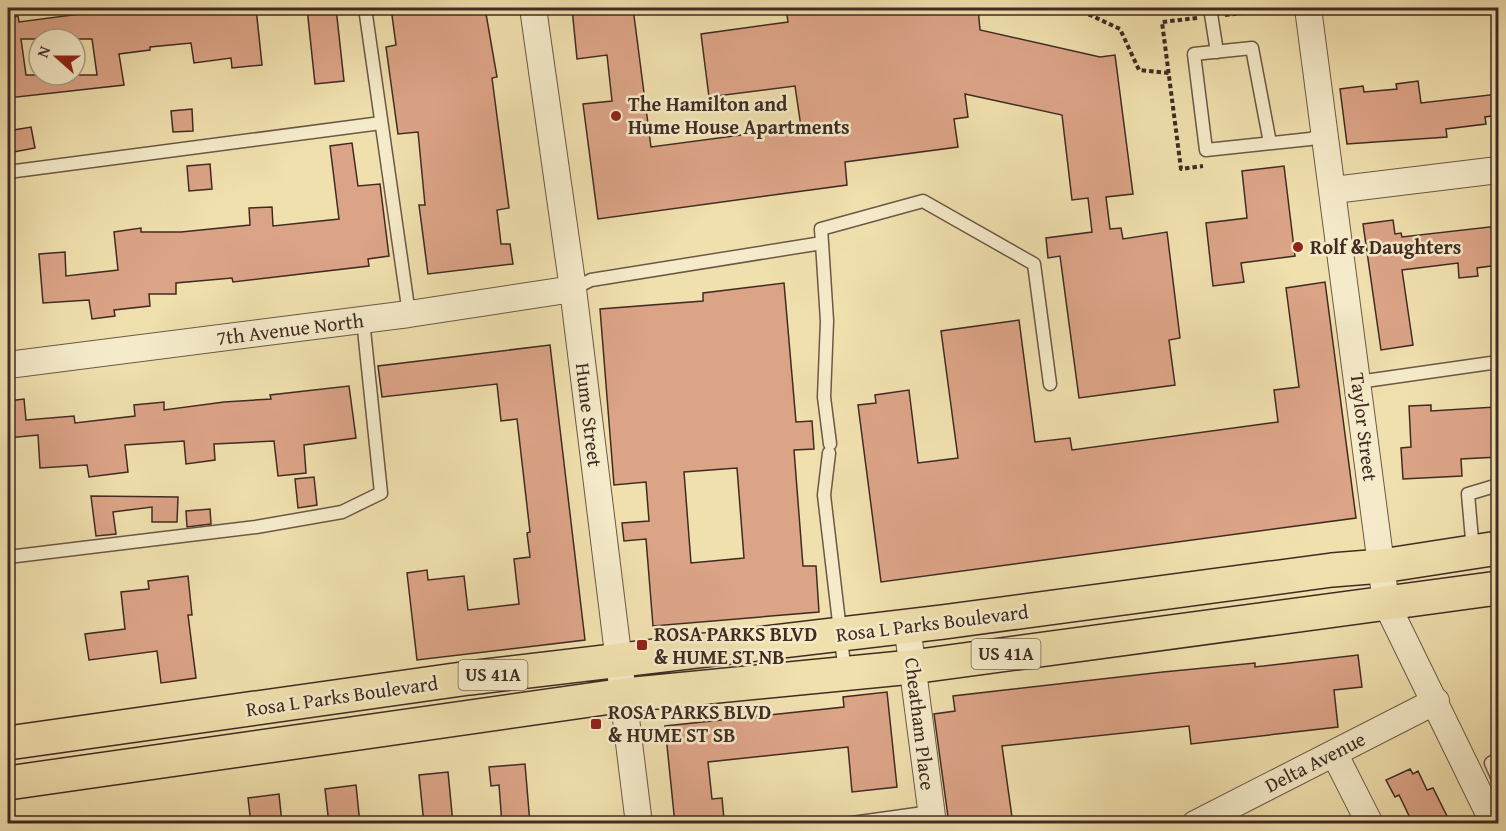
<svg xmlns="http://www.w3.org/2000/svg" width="1506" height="831" font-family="'Gentium Book Plus',serif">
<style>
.building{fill:#dca487;stroke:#402b23;stroke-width:1.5;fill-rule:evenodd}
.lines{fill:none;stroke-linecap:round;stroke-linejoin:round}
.service-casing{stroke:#6c5846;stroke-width:15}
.minor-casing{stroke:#6c5846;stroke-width:28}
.primary-casing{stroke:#402b23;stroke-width:36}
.path{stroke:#402b23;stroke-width:4;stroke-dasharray:4.5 3;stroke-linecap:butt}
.service{stroke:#f5ebca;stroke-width:12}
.minor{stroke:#f5ebca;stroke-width:26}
.primary{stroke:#f0e0ae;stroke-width:33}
.poi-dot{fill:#8f2418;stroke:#f5ebca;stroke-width:2}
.labels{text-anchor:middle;stroke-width:5;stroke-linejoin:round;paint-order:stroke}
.shield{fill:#f5ebca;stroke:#766555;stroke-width:1.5}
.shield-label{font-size:18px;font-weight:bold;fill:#402b23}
.poi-label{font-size:20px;font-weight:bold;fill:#402b23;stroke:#f5ebca;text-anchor:start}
.street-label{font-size:20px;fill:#402b23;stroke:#f5ebca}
</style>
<rect width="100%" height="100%" fill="#f0e0ae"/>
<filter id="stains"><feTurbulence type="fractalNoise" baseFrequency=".00333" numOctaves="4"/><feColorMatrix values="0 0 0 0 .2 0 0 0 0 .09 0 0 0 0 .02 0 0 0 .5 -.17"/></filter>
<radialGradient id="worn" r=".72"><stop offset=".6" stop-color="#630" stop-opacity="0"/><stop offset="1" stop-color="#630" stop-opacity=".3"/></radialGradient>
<path class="building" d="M126,8H256L262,65L232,68L231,58L194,63L191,43L150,47V50L119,54L124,85L8,98V17L18,16L19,22ZM21,39H92L97,75H26Z
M307,8H336L344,81L315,84Z
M391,8H485L497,77L492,78L509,208L497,210L501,244H510L513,264L428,274L419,205H425L418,132L398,134L389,69L386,47L396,45Z
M572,8H633L651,147L801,127L795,86L709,97L701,34L788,22L786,8H978L980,30L1100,57L1115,55L1133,194L1106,197L1110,229L1121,228L1123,239L1167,232L1180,338L1169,340L1175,385L1079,398L1060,256L1048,258L1046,238L1092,232L1088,198L1072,200L1062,115L965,94L968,117L954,119L958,147L845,162L847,185L598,219L583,104L612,101L607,55L577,59Z
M1418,81L1421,103L1498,94V115L1485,117L1486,124L1446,129L1447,137L1347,144L1340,89L1363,86L1364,92L1397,89L1396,84Z
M192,109L193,131L173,132L171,111Z
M31,127L35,148L8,153V131Z
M352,143L358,186L380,184L389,256L368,259L369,266L233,282L232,278L176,283V294H149L150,306L114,310L115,316L92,319L89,300L43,303L39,254L65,252L66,276L118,270L114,232L141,228V232H181L250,225L249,208L272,207L273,226L339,219L330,146Z
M210,164L212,189L189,191L187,166Z
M1284,166L1295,256L1241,263L1244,282L1213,286L1206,223L1247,218L1242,171Z
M1393,220L1395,234L1401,233L1402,237L1498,226V265L1477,268L1478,276L1459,278L1458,263L1402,270L1413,345L1381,350L1363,224Z
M1325,282L1356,518L881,582L858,405L876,403L875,395L909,390L918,463L958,458L941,331L1019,320L1035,442L1070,438L1072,450L1278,422L1274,390L1299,387L1286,288Z
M784,283L796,422L812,421L814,449L794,450L803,566H816L819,612L653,626L646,539L624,541L622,523L649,521L646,482L614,485L600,309L703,301V293ZM737,468L744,558L691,563L684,472Z
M550,345L585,640L417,660L407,573L427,570L428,580L464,576L468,610L519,604L514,559L530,557L527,533L530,532L517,419L501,421L497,384L382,397L378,366Z
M349,386L356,438L304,445L306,473L278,476L274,441L214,444L215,460L186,464L184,441L125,445L128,472L89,477L87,465L40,468L38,435L8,438V401L24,399L26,420L74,416L75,423L135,416L134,405L164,402V410L224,402L271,399L270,395Z
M1431,405V411L1495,407L1498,457L1461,459L1462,476L1403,479L1401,448L1411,447L1409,406Z
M314,477L317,505L298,508L295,479Z
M91,496L178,497L177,522H152V507L113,512L116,534L96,536Z
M210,509L211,524L187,527L186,511Z
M188,576L192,615H188L196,678L161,683L157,651L89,660L85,634L125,629L121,592L149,589L148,581Z
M1358,655L1362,687L1334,690L1338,727L1191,744L1189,726L1002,746L1013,824H949L934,714L955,711L953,696L1163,672L1255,663V667Z
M887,692L897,787L852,792L848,747L708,762L712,799L722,798L724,819L675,824L665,726L844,707L843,697Z
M525,764L530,824H502L499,785L491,786L489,767Z
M1410,769L1413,774L1418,771L1427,790L1433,788L1448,818L1438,824H1413L1399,795L1395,797L1386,780Z
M448,772L453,824H424L419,775Z
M356,785L360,824H329L325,789Z
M279,794L282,824H251L248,798Z"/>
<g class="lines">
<defs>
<path id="service" d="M365,8L409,314
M1210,8L1217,52
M1270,143L1252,48L1194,54L1206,150L1310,139L1326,134
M8,172L381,123
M822,243L827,321L824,397L830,444
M573,289L591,280L822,243L821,229L923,201L1034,264L1050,384
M1358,382L1498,362
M829,453L824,495L845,673
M1473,551L1468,494L1498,485
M8,557L256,527L342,512L381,493L363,320
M1498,759L1491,763L1498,779
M845,824L931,812"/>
<path id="minor" d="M533,8L573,289L639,824
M1308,8L1386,603L1494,824
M1334,190L1498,170
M8,365L409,314L573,289
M907,625L933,824
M1334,753L1370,824
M1195,824L1436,701"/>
<path id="primary" d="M8,743L469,678L943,622L1332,570L1382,566L1498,548
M8,783L625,695L912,667L1498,588"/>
</defs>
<use href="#service" class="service-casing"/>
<use href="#minor" class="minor-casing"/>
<use href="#primary" class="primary-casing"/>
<path class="path" d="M1075,8L1120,29L1139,70L1169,73
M1225,15L1286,8
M1197,18L1162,22L1181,169L1203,166"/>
<use href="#service" class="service"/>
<use href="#minor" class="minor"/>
<use href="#primary" class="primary"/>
</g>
<g class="poi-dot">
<circle cx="616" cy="116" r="6"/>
<circle cx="1298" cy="247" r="6"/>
<rect x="636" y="639" width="12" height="12" rx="3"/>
<rect x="590" y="718" width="12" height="12" rx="3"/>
</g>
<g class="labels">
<g class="shield">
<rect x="971.5" y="639" width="69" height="30" rx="4.5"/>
<rect x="458.5" y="660" width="69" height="30" rx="4.5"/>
</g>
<g class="shield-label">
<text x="1006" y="660">US 41A</text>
<text x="493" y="681">US 41A</text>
</g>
<g class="poi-label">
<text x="628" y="111">The Hamilton and<tspan x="628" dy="23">Hume House Apartments</tspan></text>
<text x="1310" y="254">Rolf &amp; Daughters</text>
<text x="654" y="641">ROSA PARKS BLVD<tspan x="654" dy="23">&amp; HUME ST NB</tspan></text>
<text x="608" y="719">ROSA PARKS BLVD<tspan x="608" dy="23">&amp; HUME ST SB</tspan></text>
</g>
<g class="street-label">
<text transform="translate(290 329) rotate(-7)" y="7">7th Avenue North</text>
<text transform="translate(589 415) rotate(83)" y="7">Hume Street</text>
<text transform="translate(1364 427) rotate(83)" y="7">Taylor Street</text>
<text transform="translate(932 623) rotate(-7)" y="7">Rosa L Parks Boulevard</text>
<text transform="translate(342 696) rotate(-8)" y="7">Rosa L Parks Boulevard</text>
<text transform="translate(920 724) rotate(83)" y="7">Cheatham Place</text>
<text transform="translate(1315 762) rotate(-27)" y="7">Delta Avenue</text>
</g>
</g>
<rect width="1506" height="831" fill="none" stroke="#f0e0ae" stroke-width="30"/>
<rect x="9" y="9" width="1488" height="813" fill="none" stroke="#402b23" stroke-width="3"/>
<rect x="15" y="15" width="1476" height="801" fill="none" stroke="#402b23" stroke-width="1.5"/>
<g transform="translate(57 57) rotate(291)"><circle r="28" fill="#f5ebca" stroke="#ad9e87" stroke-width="1.5"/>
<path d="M0-4.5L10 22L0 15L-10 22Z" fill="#8f2418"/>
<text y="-9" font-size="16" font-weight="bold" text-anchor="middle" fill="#402b23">N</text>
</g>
<rect width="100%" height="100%" filter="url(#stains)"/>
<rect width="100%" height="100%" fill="url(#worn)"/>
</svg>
